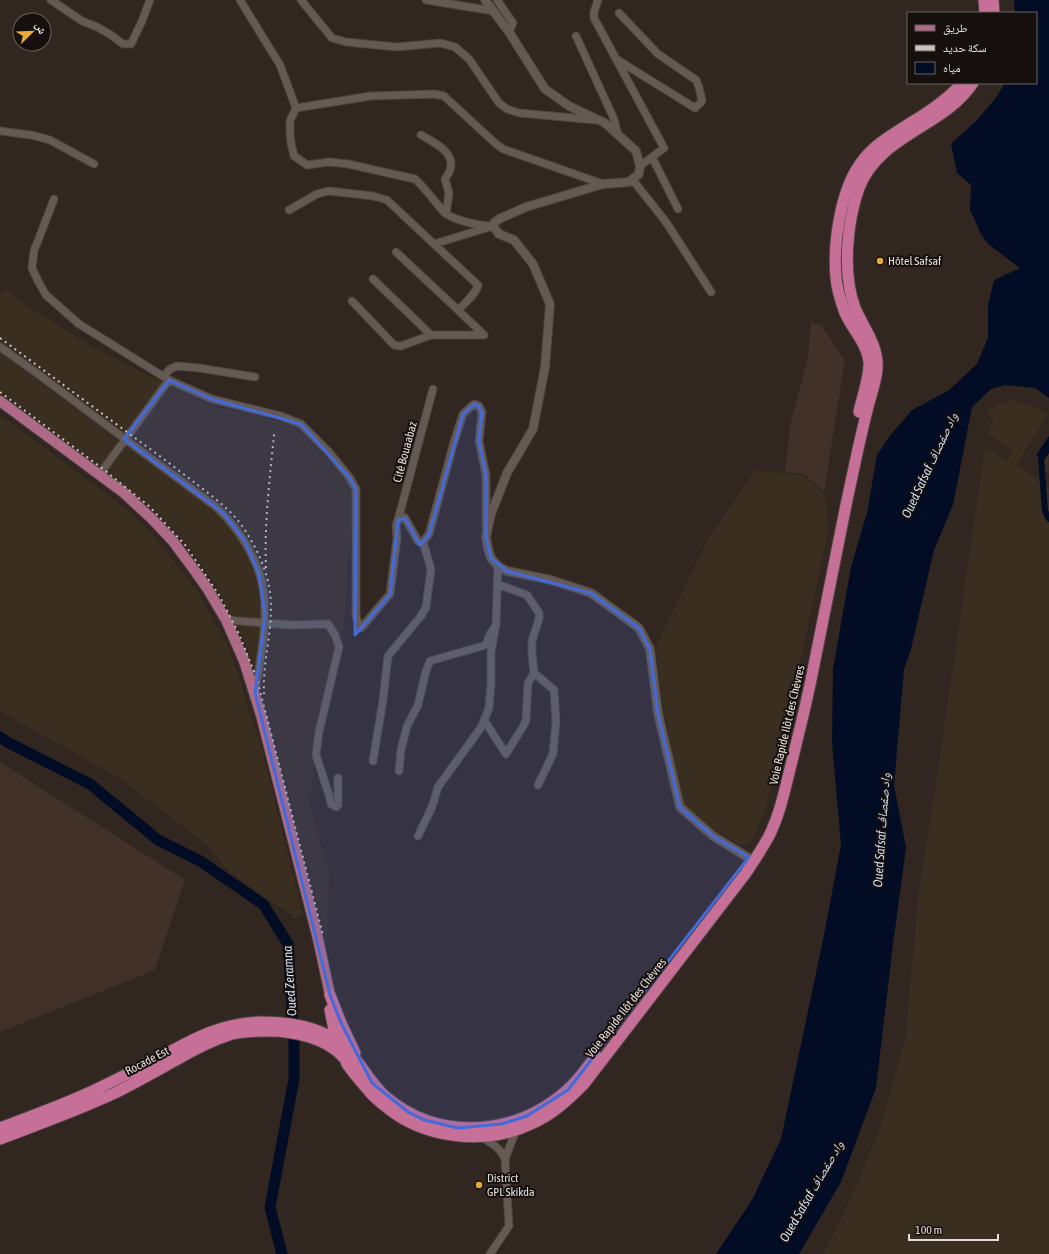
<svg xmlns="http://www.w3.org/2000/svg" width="1049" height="1254" font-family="'Asap Condensed','Noto Naskh Arabic',sans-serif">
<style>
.built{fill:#413128}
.industrial{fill:#3a2e20}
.water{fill:#020c24}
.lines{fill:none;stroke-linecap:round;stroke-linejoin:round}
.canal{stroke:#020c24;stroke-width:6}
.river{stroke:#020c24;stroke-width:11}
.minor-casing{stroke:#4d4440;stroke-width:9}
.tertiary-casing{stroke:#4d4440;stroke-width:10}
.primary-casing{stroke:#4d4440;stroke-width:12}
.trunk-casing{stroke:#4d4440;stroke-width:13}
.minor{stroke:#655a53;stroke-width:7}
.tertiary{stroke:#655a53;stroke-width:8}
.primary{stroke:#ae6a86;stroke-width:10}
.trunk{stroke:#c66f97;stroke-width:11}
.rail{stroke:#cbc3bf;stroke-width:2;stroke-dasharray:2 4;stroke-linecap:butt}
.marked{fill:#456ad8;fill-opacity:0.2;stroke:#456ad8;stroke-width:3;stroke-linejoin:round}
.poi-dot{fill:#e8ab37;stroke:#15100e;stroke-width:1.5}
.labels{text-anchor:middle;stroke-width:4;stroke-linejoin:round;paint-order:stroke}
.poi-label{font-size:12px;fill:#e3dcd8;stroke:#15100e;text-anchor:start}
.street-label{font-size:12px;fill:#e3dcd8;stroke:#15100e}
.water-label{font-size:13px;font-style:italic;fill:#d1dff5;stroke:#15100e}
</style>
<rect width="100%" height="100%" fill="#312620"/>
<path class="built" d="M811,322L821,325L845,360L824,492L804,474L785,472L791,420L808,358Z
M0,762L185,880L155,970L0,1032Z"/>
<path class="industrial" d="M5,288L23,303L83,341L133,368L171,385L216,407L250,413L299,427L318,443L354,489L344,625L337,646L317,737L310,806L329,872L327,943L267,710L252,660L238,627L214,583L194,554L175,531L152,508L0,391V294Z
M1011,399L1048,413L1017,464L1049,489V1254H823L839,1224L860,1177L881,1125L905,1040L919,888L936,783L985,447L1007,461L1013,452L987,433L993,422L986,412L999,404Z
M0,415L131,512L152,534L198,592L229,648L241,682L248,708L262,749L303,916L293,919V916L262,896L225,868L210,847L119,778L0,711Z
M1049,453V474L1046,471L1044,460Z
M755,470L804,476L825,495L828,531L782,748L764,813L753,839L747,844H739L719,833L701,822L682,805L661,694L656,647L708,539Z"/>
<path class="water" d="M1014,0H1049V398L1035,388L1005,385L991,389L972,407L953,505L934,550L911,649L904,669L894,785L906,848L893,944L876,1088L841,1182L799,1254H716L752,1200L781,1139L823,940L841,845L832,742L833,669L851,567L867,513L877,455L889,437L912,410L948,391L977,364L988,338V305L994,280L1020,268L988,244L981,234L970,210L971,185L957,173L951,144L977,120L995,99L1005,83H1036V13H1015Z
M1049,436V453L1044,460L1036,455Z"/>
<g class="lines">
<path class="canal" d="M1049,445L1041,458L1045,511L1049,519"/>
<path class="river" d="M0,737L7,742L90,784L158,840L200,861L263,904L288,944L294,1042V1079L270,1207L282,1254"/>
<defs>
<path id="minor" d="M51,0L82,21L97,27L111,35L123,44H131L142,21L150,0
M240,0L280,65L296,108L371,96L434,94L444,96L496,144L503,149L603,184
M301,0L332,38L346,42L397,47L440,43L455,47L469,59L499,103L507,109L519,113L596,120
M426,0L494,11
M497,0L513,23L509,32
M598,0L594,12V18L664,148L640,166
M576,36L614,119L618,135
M616,59L695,108L702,101L699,87L696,80L658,54L619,13
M296,108L290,121V133L291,143L294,156L307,165L329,162L348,164L415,179C426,189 434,201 444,212C452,220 477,225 489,226
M0,131L31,135L50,140L94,164
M421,135C433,142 456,152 450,170C449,173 447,176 445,179L449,193L446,214
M652,157L678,209
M632,179L666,222L711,292
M54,199L34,251L32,268L38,281L46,295L79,324L169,380L212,399L281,416L301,424L329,452L350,478L356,489V616L359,627L361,628L390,594L397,538L396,525L398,520L404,517L405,518L418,541L423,542L429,534L454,442L463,414L474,404L479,406L482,412L479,441L486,475V527
M289,210L317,194L329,191L373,196L387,200L434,244
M396,252L458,310
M373,279L431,335H484L458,310C465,303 476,294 478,285L434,244L493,226
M352,301L394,345L401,346L431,335
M0,347L34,371L216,507C239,528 261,563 264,595C267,624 260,663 255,693
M164,376L170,369L177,366L199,368L255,377
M99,475L169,380
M398,520L433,389
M226,620L292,625L328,624L335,635L339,647L319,732L316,755L329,795L331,804L336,807L338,805V778
M534,673L554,690L556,721L553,754L538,785
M484,720L506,754L524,725L526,720L528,683L534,673L532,654V641L539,619V613L527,595L497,584
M373,761L383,700L388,656L421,616L426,607L431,569L423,542
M399,771L401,750L407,726L418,705L426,671L430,661L486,645L489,636L496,625L498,566
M418,836L432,807L438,787L482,726L489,708L491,684V653L495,629
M480,1136C491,1143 500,1147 505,1159L509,1226L490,1254
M505,1159L516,1130"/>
<path id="tertiary" d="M485,0L509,32L545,89L569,106L605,123L636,151L640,166L639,174L629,182L603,184L526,207L499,219L494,223L493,226L499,234L514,240L533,264L550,304L545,367L533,429L507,473L491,514L486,537L488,548L491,558L498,566L507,571L551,580L591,593L639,628L650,649L658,713L680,807L713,836L754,861"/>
<path id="primary" d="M0,401L124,493L151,518L172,540L195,571L207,588L226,620L244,661L261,715L318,939L330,995"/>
<path id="trunk" d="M984,0L985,13
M993,0L994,13
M859,412C862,397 870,377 869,362C867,343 852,329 845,313C841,302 837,290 836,278C833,244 840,192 860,164C873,145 893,134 912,122C930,111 948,99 962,83
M330,995L341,1023L355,1053
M330,1010L337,1044
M0,1128C34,1115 69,1103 101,1087C119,1078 136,1070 153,1061C190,1041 218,1023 261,1022C292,1022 328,1027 349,1052C363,1066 370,1083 386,1097C440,1142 515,1136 567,1090C578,1081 587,1067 596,1056
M0,1139C39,1124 79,1110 117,1092C137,1082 158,1070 178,1059C195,1049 213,1040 232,1034C244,1031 256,1031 268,1031C294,1031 327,1038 344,1058C347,1062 345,1060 347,1064C353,1073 361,1082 368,1090C372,1096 379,1101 385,1106C424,1139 485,1146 531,1124C552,1115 568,1100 584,1084L746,873C754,861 762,849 769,836C780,814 785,789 791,765C798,737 805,709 811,680C823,622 834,563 846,505C853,473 859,442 867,411C870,397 876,383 877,369C879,346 863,327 855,308C842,273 847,222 859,188C879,135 944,127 973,83"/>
</defs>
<use href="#minor" class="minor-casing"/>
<use href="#tertiary" class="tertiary-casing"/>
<use href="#primary" class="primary-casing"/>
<use href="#trunk" class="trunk-casing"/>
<use href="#minor" class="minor"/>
<use href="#tertiary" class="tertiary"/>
<use href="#primary" class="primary"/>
<use href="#trunk" class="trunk"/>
<path class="rail" d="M0,338C49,374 97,410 146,446C164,459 182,473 199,486C212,496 225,506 236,518C251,537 264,561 269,586C276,622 262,658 264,694
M0,392L103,469L150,507L186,546L219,595L239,634L257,679L323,935
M266,568C264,523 270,478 274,434"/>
</g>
<path class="marked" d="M169,380L212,399L301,424L350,478L356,489L355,635L390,594L398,520L405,518L420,545L429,534L463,414L474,404L479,406L482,412L479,441L486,475V537L491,558L507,571L591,593L639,628L650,649L658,713L680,807L713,836L749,857L568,1090L527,1116L502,1124L458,1128L424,1120L408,1112L372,1083L341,1023L330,995L255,693L265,615L259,574L244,540L223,513L124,439Z"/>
<g class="poi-dot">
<circle cx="880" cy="261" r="4"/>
<circle cx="479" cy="1185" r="4"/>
</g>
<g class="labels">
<g class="poi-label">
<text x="888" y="265">Hôtel Safsaf</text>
<text x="487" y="1182">District<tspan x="487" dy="14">GPL Skikda</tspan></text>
</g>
<g class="street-label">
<text transform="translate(405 452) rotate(-75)" y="4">Cité Bouaabaz</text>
<text transform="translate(787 725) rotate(-77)" y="4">Voie Rapide Ilôt des Chèvres</text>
<text transform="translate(626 1008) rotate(-52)" y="4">Voie Rapide Ilôt des Chèvres</text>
<text transform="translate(147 1061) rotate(-28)" y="4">Rocade Est</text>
</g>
<g class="water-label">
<text transform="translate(929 465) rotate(-65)" y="5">Oued Safsaf واد صفصاف</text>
<text transform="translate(881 830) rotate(-86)" y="5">Oued Safsaf واد صفصاف</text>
<text transform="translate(289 981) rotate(-94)" y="5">Oued Zeramna</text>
<text transform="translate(811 1191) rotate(-60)" y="5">Oued Safsaf واد صفصاف</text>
</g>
</g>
<rect x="907" y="12" width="130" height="72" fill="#15100e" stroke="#67625f"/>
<rect x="915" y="25" width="20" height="6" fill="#ae6a86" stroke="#67625f"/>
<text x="943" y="32" font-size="12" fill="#e3dcd8">طريق</text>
<rect x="915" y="45" width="20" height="6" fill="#cbc3bf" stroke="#67625f"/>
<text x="943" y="52" font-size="12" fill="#e3dcd8">سكة حديد</text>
<rect x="915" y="62" width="20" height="12" fill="#020c24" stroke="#67625f"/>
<text x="943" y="72" font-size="12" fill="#e3dcd8">مياه</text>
<g transform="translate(32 32) rotate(67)"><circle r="19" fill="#15100e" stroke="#67625f"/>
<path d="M0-3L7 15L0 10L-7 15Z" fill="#e8ab37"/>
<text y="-6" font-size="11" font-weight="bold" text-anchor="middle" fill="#e3dcd8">ش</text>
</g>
<path d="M909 1234v6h89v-6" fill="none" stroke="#e3dcd8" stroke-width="2"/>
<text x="915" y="1234" font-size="12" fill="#e3dcd8" stroke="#15100e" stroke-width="3" paint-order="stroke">100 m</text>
</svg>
